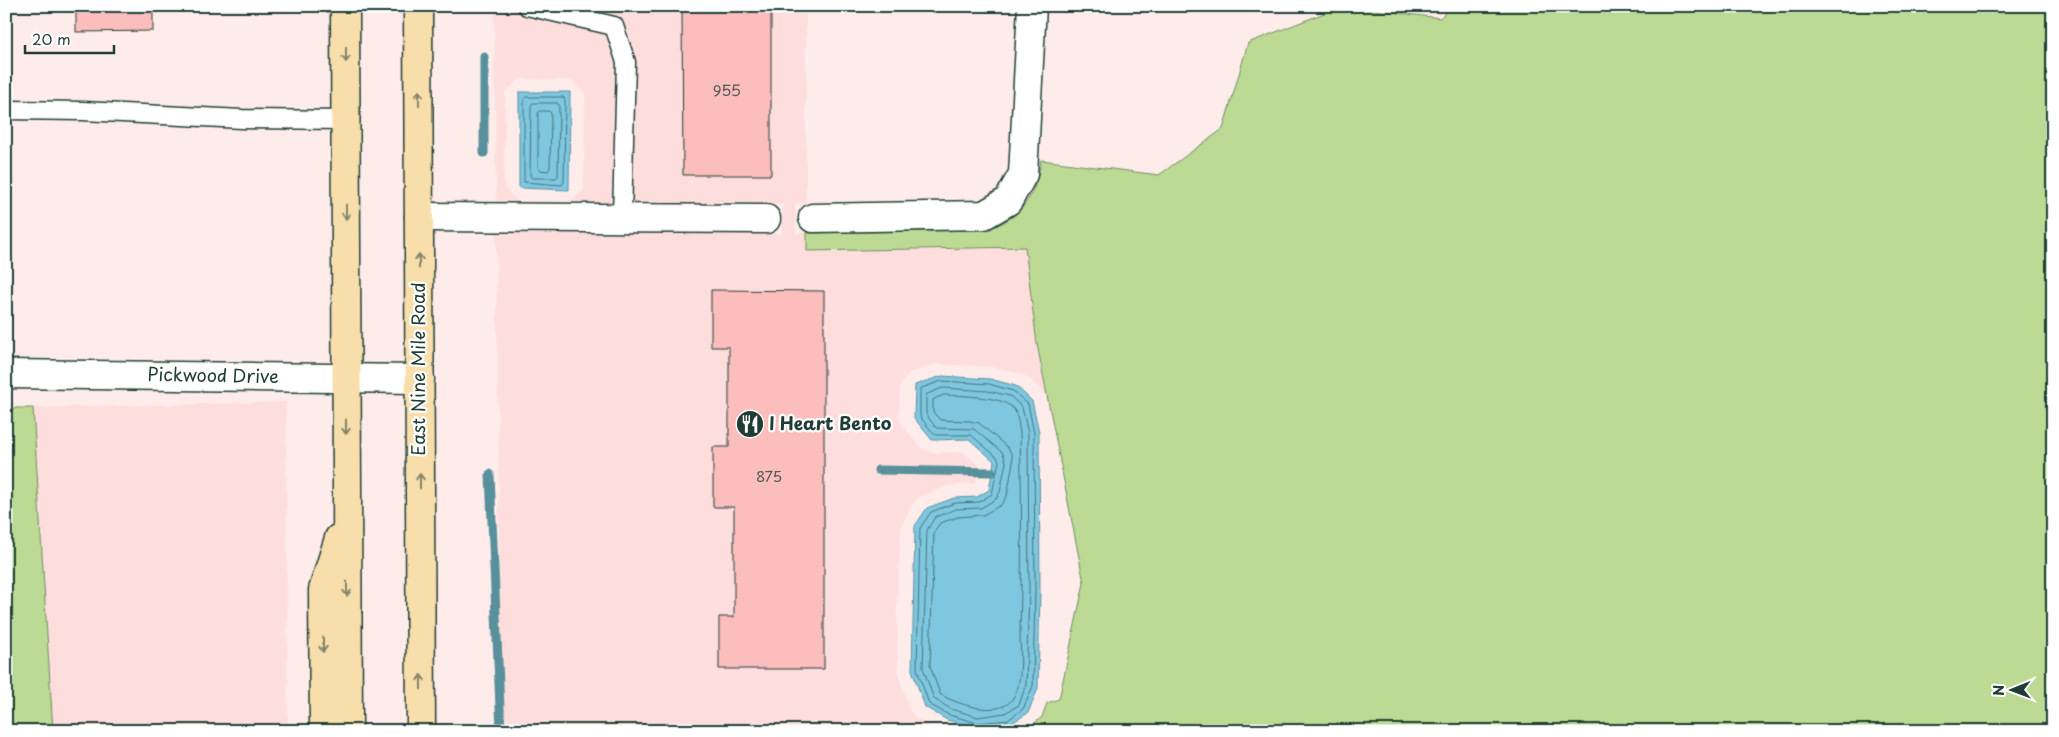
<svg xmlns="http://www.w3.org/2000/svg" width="2059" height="737" font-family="'Playpen Sans',sans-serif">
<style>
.built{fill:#fddedd}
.green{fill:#bcda93;stroke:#6e8c64}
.water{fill:#7fc7e0;stroke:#59909b}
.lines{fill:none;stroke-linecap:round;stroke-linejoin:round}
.shore{stroke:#457479;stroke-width:1}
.stream{stroke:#59909b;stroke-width:9}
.building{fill:#fbbebd;stroke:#1f3d34}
.service-casing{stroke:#1f3d34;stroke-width:21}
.minor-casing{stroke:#1f3d34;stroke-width:31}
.primary-casing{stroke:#1f3d34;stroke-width:31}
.service{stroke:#fff;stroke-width:18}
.minor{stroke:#fff;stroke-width:28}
.primary{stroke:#f8deab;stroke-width:28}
.oneway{stroke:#81856a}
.labels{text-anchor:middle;stroke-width:4.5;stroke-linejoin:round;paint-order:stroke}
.number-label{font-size:15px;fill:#565d56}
.street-label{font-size:18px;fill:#1f3d34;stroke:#fff}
.poi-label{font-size:18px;font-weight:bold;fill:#1f3d34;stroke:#fff;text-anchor:start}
</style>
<rect width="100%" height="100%" fill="#feeceb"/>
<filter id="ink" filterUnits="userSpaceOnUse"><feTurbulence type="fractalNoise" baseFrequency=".02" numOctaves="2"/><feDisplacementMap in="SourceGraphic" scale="10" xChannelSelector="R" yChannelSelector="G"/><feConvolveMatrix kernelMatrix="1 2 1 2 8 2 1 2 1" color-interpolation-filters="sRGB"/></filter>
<g filter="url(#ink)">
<path class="built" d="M494,6H806V203L795,204L796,233H807V251L1025,247L1037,344L1052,423L1046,399L1043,392L1027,377L1020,374L994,367L936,364L909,373L900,386L899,418L902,425L920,447L932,453L963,452L979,465L976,483L948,486L921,496L914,502L901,526L897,605L898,674L910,711L916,718L939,731H610L501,728L496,232L782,234L783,205L569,202L584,190L585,93L571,80L520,79L505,92L504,188L518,201L554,202H496Z
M286,402L288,731H53L33,408Z"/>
<path class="green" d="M1342,6L1440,18L1452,6H2053V731H1025L1042,717L1047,703L1059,699L1084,583L1037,344L1025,247L807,251V233L984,230C1021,220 1036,196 1041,160L1159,175L1223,129L1248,43Z
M6,408H33L53,731H6Z
M501,728L610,731H501Z"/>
<path class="water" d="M519,92H570L569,190L519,188Z
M942,376L990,379L1016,386L1032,401L1039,432L1040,591L1038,688L1028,713L1010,724L977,728L947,720L925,707L912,670L915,526L927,508L954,498L977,497L989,490L994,461L969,439L932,440L914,418L915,385Z"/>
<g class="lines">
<path class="shore" d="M527,97H563L565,99L564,182L562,185L524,182V99Z
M533,103H557L559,105L558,176L556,178H532L530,176L531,106Z
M540,111H549L551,113L550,168L548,171L540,170L538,168V113Z
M942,381L989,384L1013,391L1028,404L1034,433L1035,591L1033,686L1023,709L1008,720L978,723L949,715L929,704L917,669L920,528L931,512L955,503L979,502L992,494L999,461L997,457L971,435H935L920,417V389Z
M943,388L988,391L1010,396L1022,407L1028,434L1029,591L1026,685L1019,705L1005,713L978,717L951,709L934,699L923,668L927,530L935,517L956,509L981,508L996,499L1000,492L1006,462L1003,453L974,429L936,428L926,414V395Z
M944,395C961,396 1006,395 1015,411C1018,417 1019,427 1020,434C1022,500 1022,566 1020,631C1020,652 1024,680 1013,698C1001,719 955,704 940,694L930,666L934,532L940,523L958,517L983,515L1001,505L1007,496L1013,462L1012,455L1008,448L979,423L970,421L940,420L933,412V400Z"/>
<path class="stream" d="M484,153V57
M878,470L992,472
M490,474L501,731"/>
</g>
<path class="building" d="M76,6H153V31L76,32Z
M650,6H771V175H683L682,8H650Z
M711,290L824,291V669H719V617H734V507H713V447H729V347H711Z"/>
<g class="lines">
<defs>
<path id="service" d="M527,6L614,26L626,62L622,218
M6,110L83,111L242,119L346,120"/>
<path id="minor" d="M419,217L766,219
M813,218L984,215L1008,201L1023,174L1032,6
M6,374L420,379"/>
<path id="primary" d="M345,6L348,731
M418,6L421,731
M324,731L323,590L339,538"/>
</defs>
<use href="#service" class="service-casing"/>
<use href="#minor" class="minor-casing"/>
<use href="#primary" class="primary-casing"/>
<use href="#service" class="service"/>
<use href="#minor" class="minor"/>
<use href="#primary" class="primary"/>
</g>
<defs><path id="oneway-shaft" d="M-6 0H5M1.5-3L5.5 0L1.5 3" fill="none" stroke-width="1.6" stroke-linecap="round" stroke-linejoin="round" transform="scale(1.25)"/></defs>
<g class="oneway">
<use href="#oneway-shaft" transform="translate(346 55) rotate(90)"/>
<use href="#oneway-shaft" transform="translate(419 98) rotate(-90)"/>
<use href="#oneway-shaft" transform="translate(346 212) rotate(90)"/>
<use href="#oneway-shaft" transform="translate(419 261) rotate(-90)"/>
<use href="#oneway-shaft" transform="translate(346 427) rotate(90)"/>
<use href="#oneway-shaft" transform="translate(420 481) rotate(-90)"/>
<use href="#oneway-shaft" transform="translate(347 589) rotate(90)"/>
<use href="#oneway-shaft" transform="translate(323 645) rotate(90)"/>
<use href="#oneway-shaft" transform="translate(421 682) rotate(-90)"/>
</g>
</g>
<defs>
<symbol id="restaurant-disc" viewBox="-11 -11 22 22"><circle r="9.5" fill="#1f3d34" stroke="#fff"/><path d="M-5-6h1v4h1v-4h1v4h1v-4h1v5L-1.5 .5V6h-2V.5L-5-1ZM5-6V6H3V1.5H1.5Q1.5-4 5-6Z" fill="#fff"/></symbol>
</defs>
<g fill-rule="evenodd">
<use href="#restaurant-disc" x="734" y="408" width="32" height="32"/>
</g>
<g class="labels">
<g class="number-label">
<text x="727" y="96">955</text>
<text x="769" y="482">875</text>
</g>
<g class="street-label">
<text transform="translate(419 369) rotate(-90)" y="6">East Nine Mile Road</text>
<text transform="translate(213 376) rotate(1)" y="6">Pickwood Drive</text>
</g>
<g class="poi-label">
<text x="769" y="430">I Heart Bento</text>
</g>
</g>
<rect width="2059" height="737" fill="none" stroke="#fff" stroke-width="25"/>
<rect x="12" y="12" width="2034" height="712" fill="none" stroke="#1f3d34" stroke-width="2" filter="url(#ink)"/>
<g transform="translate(2012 690) rotate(269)" stroke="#ffffff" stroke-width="4" paint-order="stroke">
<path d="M0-4L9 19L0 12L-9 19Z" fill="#1f3d34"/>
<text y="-8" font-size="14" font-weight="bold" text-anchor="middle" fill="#1f3d34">N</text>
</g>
<path d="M25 45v8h89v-8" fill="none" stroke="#1f3d34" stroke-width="2.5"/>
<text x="32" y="45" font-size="15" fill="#1f3d34" stroke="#ffffff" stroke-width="4" paint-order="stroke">20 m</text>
</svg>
